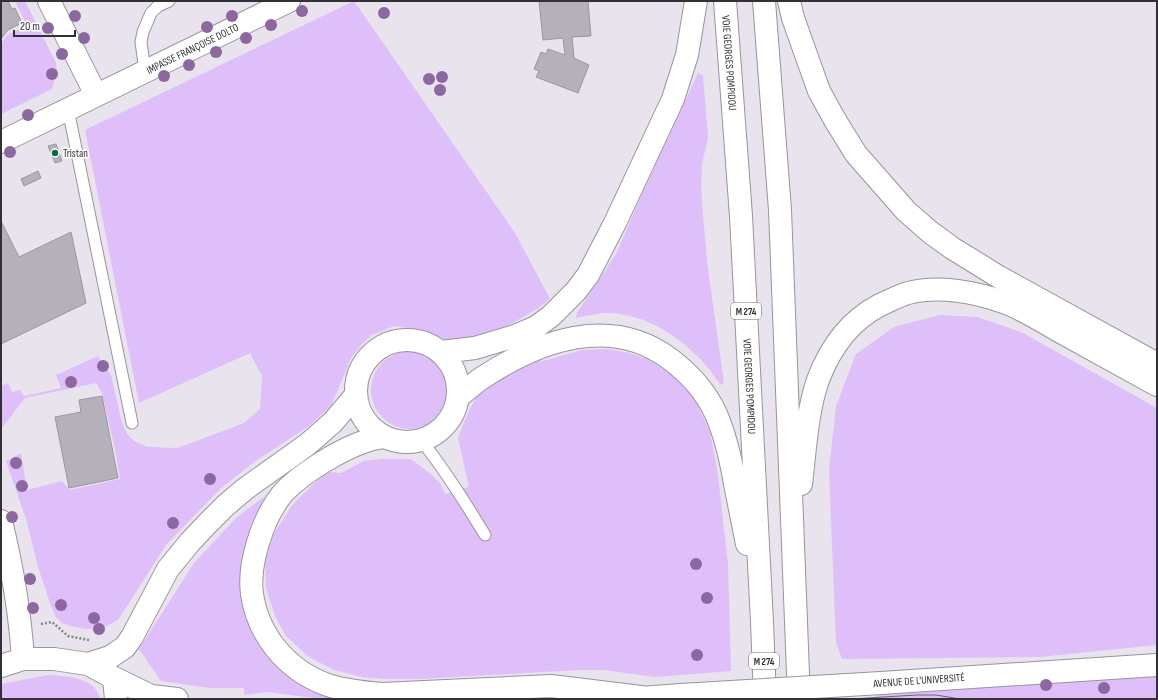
<svg xmlns="http://www.w3.org/2000/svg" width="1158" height="700" font-family="'Sofia Sans Condensed',sans-serif">
<style>
.green{fill:#debffa}
.building{fill:#b5b1ba;stroke:#9b969f}
.lines{fill:none;stroke-linecap:round;stroke-linejoin:round}
.service-casing{stroke:#98949d;stroke-width:13}
.minor-casing{stroke:#98949d;stroke-width:24}
.secondary-casing{stroke:#98949d;stroke-width:24}
.trunk-casing{stroke:#98949d;stroke-width:24}
.path{stroke:#858288;stroke-width:2.5;stroke-dasharray:2 2;stroke-linecap:butt}
.service{stroke:#fff;stroke-width:11}
.minor{stroke:#fff;stroke-width:22}
.secondary{stroke:#fff;stroke-width:22}
.trunk{stroke:#fff;stroke-width:22}
.tram{stroke:#68656b;stroke-width:1}
.secondary-bridge-casing{stroke:#98949d;stroke-width:24;stroke-linecap:butt}
.secondary-bridge{stroke:#fff;stroke-width:22}
.tree{fill:#8c67a0}
.poi-dot{fill:#076e44;stroke:#fff;stroke-width:1.5}
.labels{text-anchor:middle;stroke-width:3;stroke-linejoin:round;paint-order:stroke}
.shield{fill:#fff;stroke:#706e71;stroke-width:1}
.shield-label{font-size:10px;font-weight:bold;fill:#323034}
.street-label{font-size:11px;fill:#323034;stroke:#fff}
.poi-label{font-size:11px;fill:#323034;stroke:#fff;text-anchor:start}
</style>
<rect width="100%" height="100%" fill="#e8e3ed"/>
<path class="green" d="M15,1H25L56,63L57,72L52,89L1,114V44L7,35L27,26Z
M354,1L515,233L550,299L537,309L516,321L495,332L456,342L444,339L435,335L415,329L394,326L372,335L362,344L351,358L331,406L309,426L254,462L220,489L166,545L118,620L103,628L87,629L74,627L62,623L56,617L51,606L38,567L27,522L6,461L21,453L27,490L62,481L70,490L120,479L115,449L102,393L96,383L25,398L1,429V386L8,383L12,392L20,390L24,396L61,388L56,375L98,356L111,375L122,423L127,434L134,441L148,447L178,448L244,423L260,409L262,376L250,353L139,403L85,130Z
M698,73L703,76L708,136L702,165L701,188L704,227L708,269L724,383L721,385C717,380 713,375 710,370C684,339 646,312 604,313C595,314 585,316 576,318L577,313L616,254L642,194Z
M940,315L977,317L1021,332L1157,408V645L1039,657L842,659L836,643L829,470L836,406L856,354L894,327Z
M608,349L629,353L648,359L674,376L695,399L710,432L718,475L728,564L731,671L655,677L604,670H580L418,679H383L362,677L334,670L309,657L286,636L275,616L266,588L265,562L273,535L293,504L326,472L341,473L364,461L382,459H411L432,475L440,483L445,494L469,487L458,438L467,415L478,393L503,377L534,360L543,361L582,350Z
M371 390a39 39 0 1 1 78 0a39 39 0 1 1-78 0Z
M265,496L252,523L244,552L242,576L247,613L341,699H322L267,692L244,695V688H210L161,681L139,649L194,563L236,518Z
M1157,672V699H876V692Z
M48,675C63,676 87,677 96,690C98,693 99,696 101,699H1V684Z"/>
<path class="building" d="M1,1H8L12,9L15,8L22,23L8,30L1,39Z
M539,1H588L591,36L572,37L574,58L589,65L578,93L536,77L539,71L534,69L541,52L546,54L548,49L565,55L563,38L543,40Z
M56,144L62,161L55,163L48,146Z
M38,171L41,178L24,186L21,179Z
M1,221L19,257L71,232L86,303L1,344Z
M102,396L118,478L69,488L55,417L81,412L79,400Z"/>
<g class="lines">
<defs>
<path id="service" d="M145,71L141,42L143,32L151,13L158,6L169,1
M68,109L132,423
M421,440C445,470 465,502 485,535"/>
<g id="minor">
<path d="M49,1L96,95"/>
<path id="s1" d="M1,142L289,1"/>
<path d="M1,521C12,566 20,612 23,659"/>
</g>
<path id="secondary" d="M356 391a51 51 0 1 1 102 0a51 51 0 1 1-102 0Z
M384,437C378,438 372,439 366,441C341,449 302,473 284,492C275,502 268,516 263,528C255,549 249,572 252,594C258,635 286,669 325,684C343,691 363,692 382,694L551,686L641,697
M88,664L110,657L125,647L132,637L168,569L190,542L208,523L225,506L245,489L308,444L333,422L355,396
M1,666L23,659H54L88,664L114,678L116,699
M114,678L151,696L177,699
M881,683L1157,665
M626,699L681,695"/>
<g id="trunk">
<path id="s2" d="M725,1L741,216L762,622L765,699"/>
<path d="M764,1L780,210L799,699"/>
<path d="M789,1L793,18L819,91L835,120L856,154L906,211L930,232L952,248L999,277L1157,364"/>
<path d="M441,352L475,348L515,336L536,327L551,316L576,291L588,275L615,223L673,99L687,55L696,1"/>
<path d="M458,397C466,391 473,384 482,378C538,341 610,314 670,359C690,374 706,392 716,414C726,437 731,460 735,484C739,504 743,524 747,544"/>
<path d="M801,484C805,451 807,411 818,380C830,348 849,321 880,305C889,301 898,296 908,293C939,285 976,292 1006,303C1027,311 1049,326 1070,337C1099,353 1128,369 1157,385"/>
</g>
</defs>
<use href="#service" class="service-casing"/>
<use href="#minor" class="minor-casing"/>
<use href="#secondary" class="secondary-casing"/>
<use href="#trunk" class="trunk-casing"/>
<path class="path" d="M41,624L52,622L68,636L89,640"/>
<use href="#service" class="service"/>
<use href="#minor" class="minor"/>
<use href="#secondary" class="secondary"/>
<use href="#trunk" class="trunk"/>
<path class="tram" d="M851,699L917,695H936L960,699"/>
<defs>
<path id="secondary-bridge" d="M681,695L881,683"/>
</defs>
<use href="#secondary-bridge" class="secondary-bridge-casing"/>
<use href="#secondary-bridge" class="secondary-bridge"/>
</g>
<g class="tree">
<circle cx="302" cy="11" r="6"/>
<circle cx="384" cy="13" r="6"/>
<circle cx="75" cy="16" r="6"/>
<circle cx="232" cy="16" r="6"/>
<circle cx="271" cy="25" r="6"/>
<circle cx="207" cy="27" r="6"/>
<circle cx="48" cy="28" r="6"/>
<circle cx="84" cy="38" r="6"/>
<circle cx="246" cy="38" r="6"/>
<circle cx="216" cy="52" r="6"/>
<circle cx="62" cy="54" r="6"/>
<circle cx="189" cy="65" r="6"/>
<circle cx="52" cy="74" r="6"/>
<circle cx="164" cy="76" r="6"/>
<circle cx="442" cy="77" r="6"/>
<circle cx="429" cy="79" r="6"/>
<circle cx="440" cy="90" r="6"/>
<circle cx="28" cy="115" r="6"/>
<circle cx="10" cy="152" r="6"/>
<circle cx="103" cy="366" r="6"/>
<circle cx="71" cy="382" r="6"/>
<circle cx="16" cy="463" r="6"/>
<circle cx="210" cy="479" r="6"/>
<circle cx="22" cy="486" r="6"/>
<circle cx="12" cy="517" r="6"/>
<circle cx="173" cy="523" r="6"/>
<circle cx="696" cy="564" r="6"/>
<circle cx="30" cy="579" r="6"/>
<circle cx="707" cy="598" r="6"/>
<circle cx="61" cy="605" r="6"/>
<circle cx="33" cy="608" r="6"/>
<circle cx="94" cy="618" r="6"/>
<circle cx="99" cy="629" r="6"/>
<circle cx="697" cy="655" r="6"/>
<circle cx="1046" cy="685" r="6"/>
<circle cx="1104" cy="688" r="6"/>
</g>
<circle class="poi-dot" cx="55" cy="153" r="4"/>
<g class="labels">
<g class="shield">
<rect x="731" y="303" width="30" height="16" rx="3"/>
<rect x="749" y="653" width="30" height="16" rx="3"/>
</g>
<g class="shield-label">
<text x="746" y="315">M 274</text>
<text x="764" y="665">M 274</text>
</g>
<g class="street-label">
<text dy="4" stroke="none"><textPath href="#s1" startOffset="213">IMPASSE FRANÇOISE DOLTO</textPath></text>
<text dy="4" stroke="none"><textPath href="#s2" startOffset="62">VOIE GEORGES POMPIDOU</textPath></text>
<text dy="4" stroke="none"><textPath href="#s2" startOffset="386">VOIE GEORGES POMPIDOU</textPath></text>
<text transform="translate(919 680) rotate(-4)" y="4">AVENUE DE L'UNIVERSITÉ</text>
</g>
<g class="poi-label">
<text x="63" y="157">Tristan</text>
</g>
</g>
<rect width="1158" height="700" fill="none" stroke="#323034" stroke-width="4"/>
<path d="M14 30v6h61v-6" fill="none" stroke="#323034" stroke-width="2"/>
<text x="20" y="30" font-size="12" fill="#323034" stroke="#ffffff" stroke-width="3" paint-order="stroke">20 m</text>
</svg>
